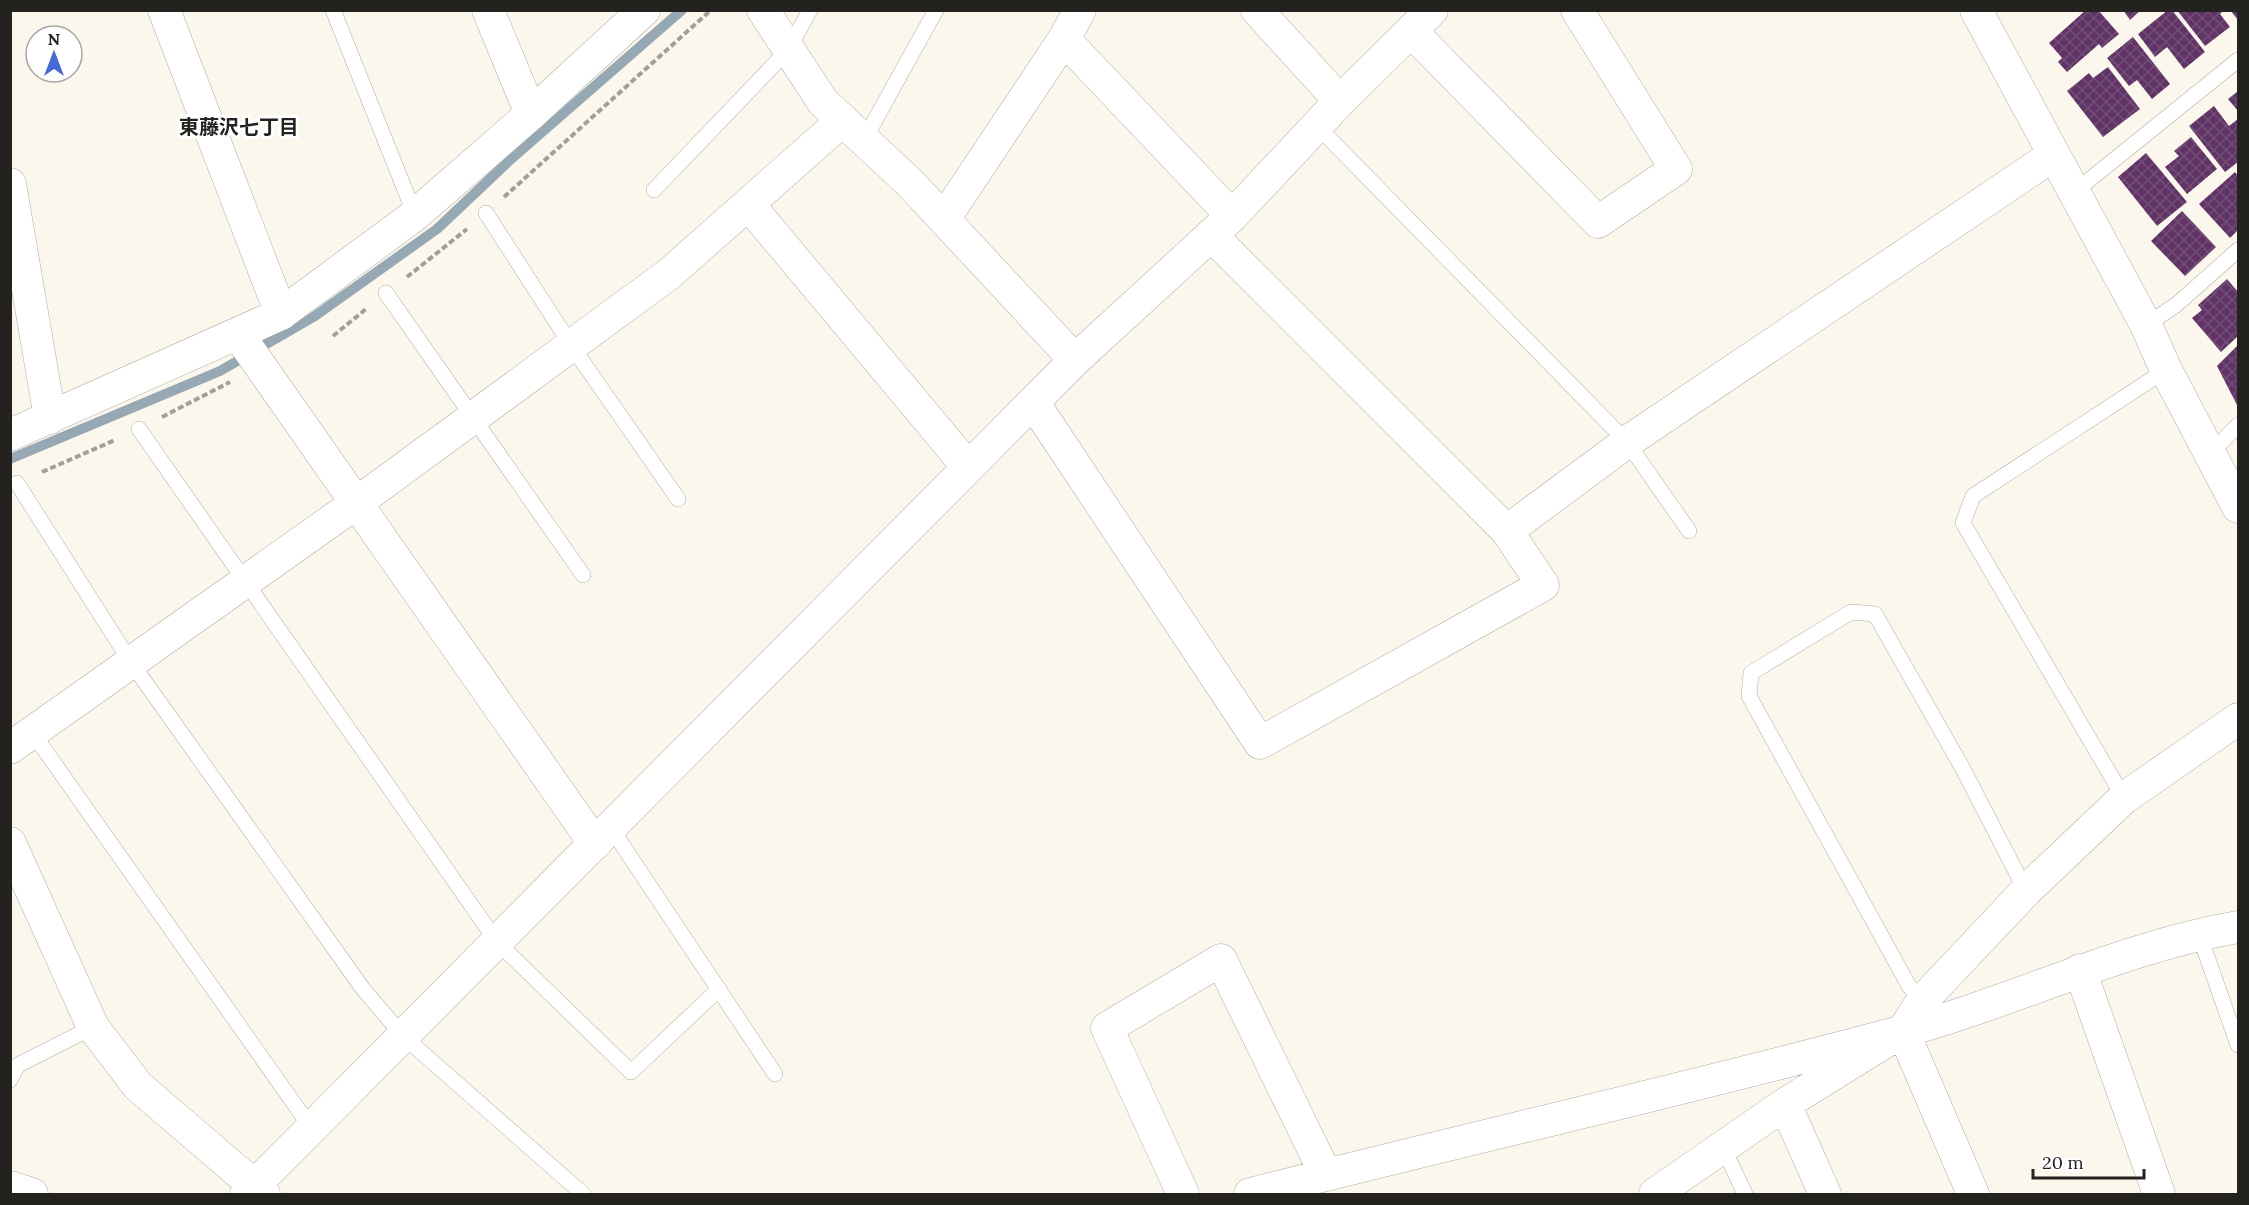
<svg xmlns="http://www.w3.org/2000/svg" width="2249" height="1205" font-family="Lora,'Noto Sans JP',serif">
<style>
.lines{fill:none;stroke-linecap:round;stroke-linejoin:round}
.stream{stroke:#96a8b4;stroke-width:10}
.building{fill:url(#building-cross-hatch)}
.lane-casing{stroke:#b1ada3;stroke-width:16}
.street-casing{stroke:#b1ada3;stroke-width:33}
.path{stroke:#a39f97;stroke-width:4;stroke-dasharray:6 3;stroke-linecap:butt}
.lane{stroke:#fff;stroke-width:15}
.street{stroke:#fff;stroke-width:32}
.labels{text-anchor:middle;stroke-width:6;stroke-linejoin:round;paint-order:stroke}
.neighbourhood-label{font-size:20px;font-weight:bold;fill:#24221e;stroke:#fff}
</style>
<defs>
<pattern id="building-cross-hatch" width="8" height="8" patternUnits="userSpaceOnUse" patternTransform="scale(1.5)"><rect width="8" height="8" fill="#603466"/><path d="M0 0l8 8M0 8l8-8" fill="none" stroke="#734f77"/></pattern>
</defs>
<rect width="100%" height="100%" fill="#fbf7ec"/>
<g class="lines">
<path class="stream" d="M10,459L220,371L315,316L437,229L510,160L682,10"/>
</g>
<path class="building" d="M2086,10H2098L2119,34L2102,48L2099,44L2067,72L2058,62L2062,58L2049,43Z
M2123,10H2141L2130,20Z
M2168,10H2172L2205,52L2184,69L2167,47L2155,57L2138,34Z
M2177,10H2224L2220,14L2230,27L2205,46Z
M2230,10H2238V20Z
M2133,37L2170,84L2152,99L2137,80L2129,86L2107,58Z
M2108,67L2140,109L2103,137L2067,91L2089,73L2093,78Z
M2238,91V111L2228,99Z
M2214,106L2229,126L2238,119V162L2225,172L2189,126Z
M2191,137L2217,169L2187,194L2165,167L2179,156L2174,151Z
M2146,153L2187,202L2157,226L2118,177Z
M2235,172L2238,176V230L2230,238L2199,204Z
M2182,211L2216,247L2185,276L2151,241Z
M2227,279L2238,292V336L2221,352L2192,318L2202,310L2198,305Z
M2238,345V403L2237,405L2217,366Z"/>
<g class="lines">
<defs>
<path id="lane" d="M333,10L415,215
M1317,126L1627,442L1689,531
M864,140L936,10
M654,190L788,50L810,10
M2073,193L2238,60
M486,213L571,345L678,499
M386,293L583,575
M2146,325L2176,305L2238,250
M139,429L497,942L631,1072L719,989
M2212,452L2238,425
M17,483L130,661L363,989L403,1036L583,1194
M32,732L312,1129
M2124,798L1963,523L1973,496L2166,370
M611,828L775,1074
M2199,934L2238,1045
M1922,1001L1909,986L1749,696L1751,673L1851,612L1875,614L1963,769L2026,891
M10,1080L18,1065L93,1027
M1723,1147L1745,1194"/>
<path id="street" d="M164,10L281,314
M488,10L531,114
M763,10L823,102L910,183L1075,360
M1257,10L1340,101
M1976,10L2146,325L2166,370L2238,507
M1411,31L1598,222L1676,169L1577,10
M1064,39L1232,216
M10,184L50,418
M749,205L968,467
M944,219L1064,39L1080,10
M1211,235L1507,531
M238,334L595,844
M1033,402L1260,743L1543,585L1507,531L1627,442L2052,156
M10,435L281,314L415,215L531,114L644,10
M10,748L355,504L669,274L843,120
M10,843L93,1027L138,1086L264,1194
M2080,970L2159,1194
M1903,1031L1973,1194
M1785,1104L1825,1194
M10,1187L32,1194
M246,1194L1075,360L1232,216L1340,101L1432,10
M1183,1194L1107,1028L1221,960L1326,1175
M1250,1194C1466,1139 1684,1090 1900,1032C2014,1002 2121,947 2238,927
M1655,1194L1785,1104L1903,1031L1922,1001L2026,891L2124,798L2238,719"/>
</defs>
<use href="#lane" class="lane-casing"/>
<use href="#street" class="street-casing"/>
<path class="path" d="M504,197L711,10
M407,277L467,229
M333,336L366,309
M162,417L230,382
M42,472L115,440"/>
<use href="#lane" class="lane"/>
<use href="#street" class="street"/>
</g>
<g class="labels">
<g class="neighbourhood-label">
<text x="239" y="134">東藤沢七丁目</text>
</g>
</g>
<rect width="2249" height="1205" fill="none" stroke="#24221e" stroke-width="24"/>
<g transform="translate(54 54)"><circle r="28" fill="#ffffff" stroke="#a7a7a5" stroke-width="1.5"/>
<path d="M0-4.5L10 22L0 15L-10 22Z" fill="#4666d9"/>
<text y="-9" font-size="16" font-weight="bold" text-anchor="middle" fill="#24221e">N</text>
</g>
<path d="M2033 1169v9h111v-9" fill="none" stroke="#24221e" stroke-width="3"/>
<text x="2042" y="1169" font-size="18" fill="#24221e" stroke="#ffffff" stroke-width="4.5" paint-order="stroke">20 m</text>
</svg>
